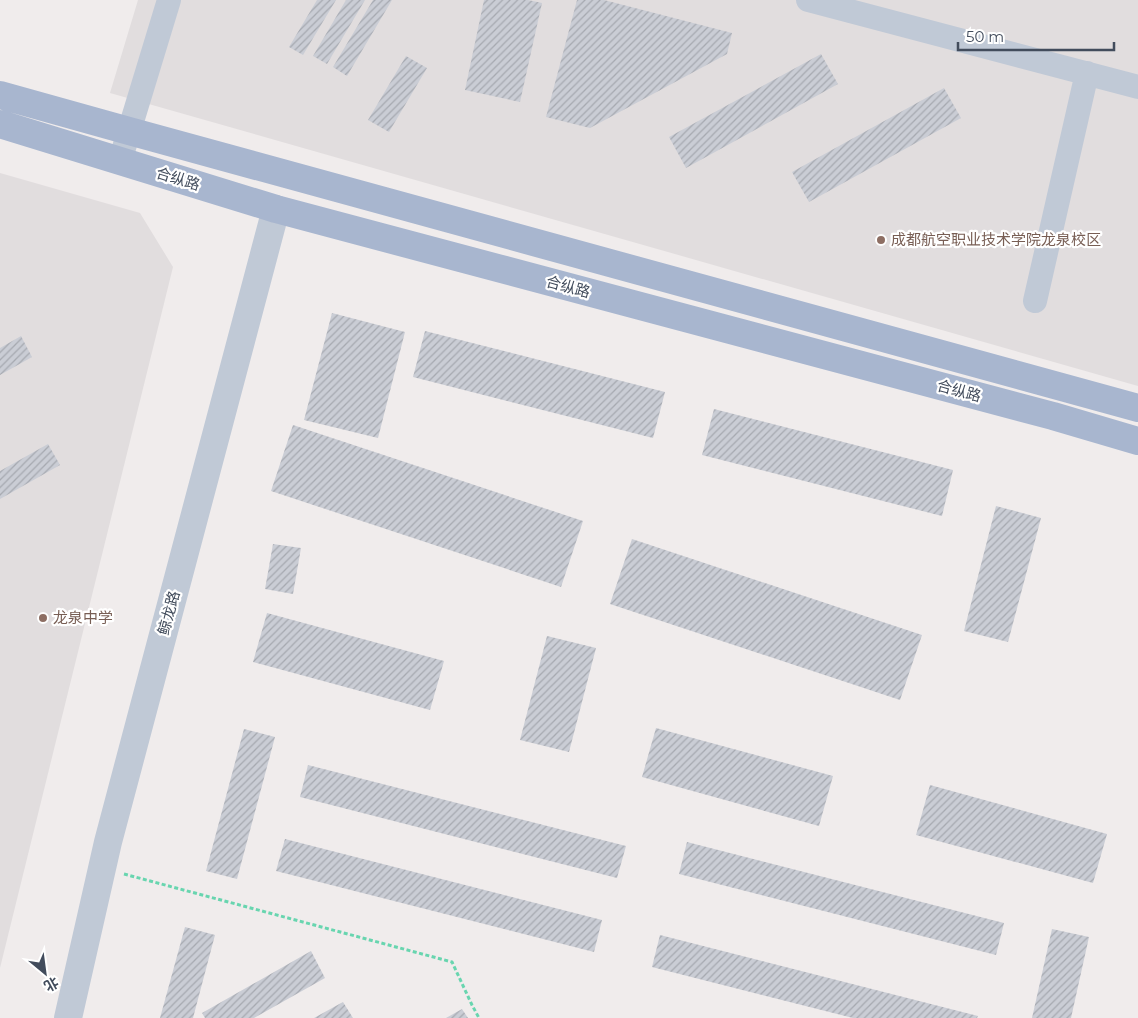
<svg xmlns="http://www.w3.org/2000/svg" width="1138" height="1018" font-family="Montserrat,'Noto Sans SC',sans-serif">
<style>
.education{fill:#e1ddde}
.building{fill:url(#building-hatch)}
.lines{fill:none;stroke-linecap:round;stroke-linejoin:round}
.path{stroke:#68d5af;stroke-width:3;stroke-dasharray:4 2.5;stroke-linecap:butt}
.minor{stroke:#c0c9d6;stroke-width:24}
.tertiary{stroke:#c0c9d6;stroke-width:28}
.primary{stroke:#a8b6cf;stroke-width:28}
.education-dot{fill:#8d6e63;stroke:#fff;stroke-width:2}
.labels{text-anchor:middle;stroke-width:4.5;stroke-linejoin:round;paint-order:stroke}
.street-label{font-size:15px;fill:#424c5c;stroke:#fff}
.education-label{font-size:15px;fill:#785e54;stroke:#fff;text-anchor:start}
</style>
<defs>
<pattern id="building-hatch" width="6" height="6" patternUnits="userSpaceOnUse" patternTransform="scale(1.25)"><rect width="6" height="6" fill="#cacdd5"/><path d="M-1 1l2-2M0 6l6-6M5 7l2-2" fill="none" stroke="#a6a9b0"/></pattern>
</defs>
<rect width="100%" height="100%" fill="#f0ecec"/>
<path class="education" d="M138,0H1138V386L110,93Z
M0,173L140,213L173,267L0,968Z"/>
<path class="building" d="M317,0H336L303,55L289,47Z
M346,0H365L327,64L313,56Z
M373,0H392L347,76L333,67Z
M484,0H528L542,3L520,102L465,90Z
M577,0H604L732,33L727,54L590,128L546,117Z
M821,54L838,84L686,168L669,137Z
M406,56L427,68L389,132L368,120Z
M944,88L961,118L809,202L792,172Z
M332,313L405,332L378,438L304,420Z
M425,331L665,392L653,438L413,377Z
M21,336L32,357L0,375V348Z
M714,409L953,470L942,516L702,455Z
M293,425L583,521L561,587L271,491Z
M48,444L60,465L0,499V471Z
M996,506L1041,518L1008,642L964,631Z
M632,539L922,635L900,700L610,604Z
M273,544L301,548L293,594L265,589Z
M267,613L444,661L430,710L253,662Z
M547,636L596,648L569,752L520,740Z
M656,728L833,776L819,826L642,777Z
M244,729L275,737L237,879L206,871Z
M308,765L626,846L617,878L300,797Z
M930,785L1107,834L1093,883L916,835Z
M285,839L602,920L594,952L276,871Z
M687,842L1004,923L996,955L679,874Z
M185,927L215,935L193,1018H160Z
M1052,929L1089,937L1071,1018H1032Z
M660,935L978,1016L977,1018H853L652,967Z
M311,951L325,978L254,1018H205L202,1013Z
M343,1002L353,1018H314Z
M462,1009L468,1018H446Z"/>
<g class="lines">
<path class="path" d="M124,874L452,962L472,1005L479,1018"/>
<path class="minor" d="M808,0L1138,87
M120,161L169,0
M1035,301L1087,73"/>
<path class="tertiary" d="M68,1018L108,842L276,209"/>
<path class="primary" d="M0,95L129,131L1138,408
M0,124L276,209L1053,416L1138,441"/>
</g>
<g class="education-dot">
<circle cx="881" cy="240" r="5"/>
<circle cx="43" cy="618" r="5"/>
</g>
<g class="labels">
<g class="street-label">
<text transform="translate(178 179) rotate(17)" y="5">合纵路</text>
<text transform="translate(568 287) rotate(15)" y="5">合纵路</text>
<text transform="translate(959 391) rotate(15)" y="5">合纵路</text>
<text transform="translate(169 613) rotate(-75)" y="5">鲸龙路</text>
</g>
<g class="education-label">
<text x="891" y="245">成都航空职业技术学院龙泉校区</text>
<text x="53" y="623">龙泉中学</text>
</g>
</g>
<g transform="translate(45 973) rotate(151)" stroke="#ffffff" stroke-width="4" paint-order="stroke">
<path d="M0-4L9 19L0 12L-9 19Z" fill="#424c5c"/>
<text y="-8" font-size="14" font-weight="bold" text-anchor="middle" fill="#424c5c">北</text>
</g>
<path d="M958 42v8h156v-8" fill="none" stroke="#424c5c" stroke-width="2.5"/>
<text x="966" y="42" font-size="15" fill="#424c5c" stroke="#ffffff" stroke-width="4" paint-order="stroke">50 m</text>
</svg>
